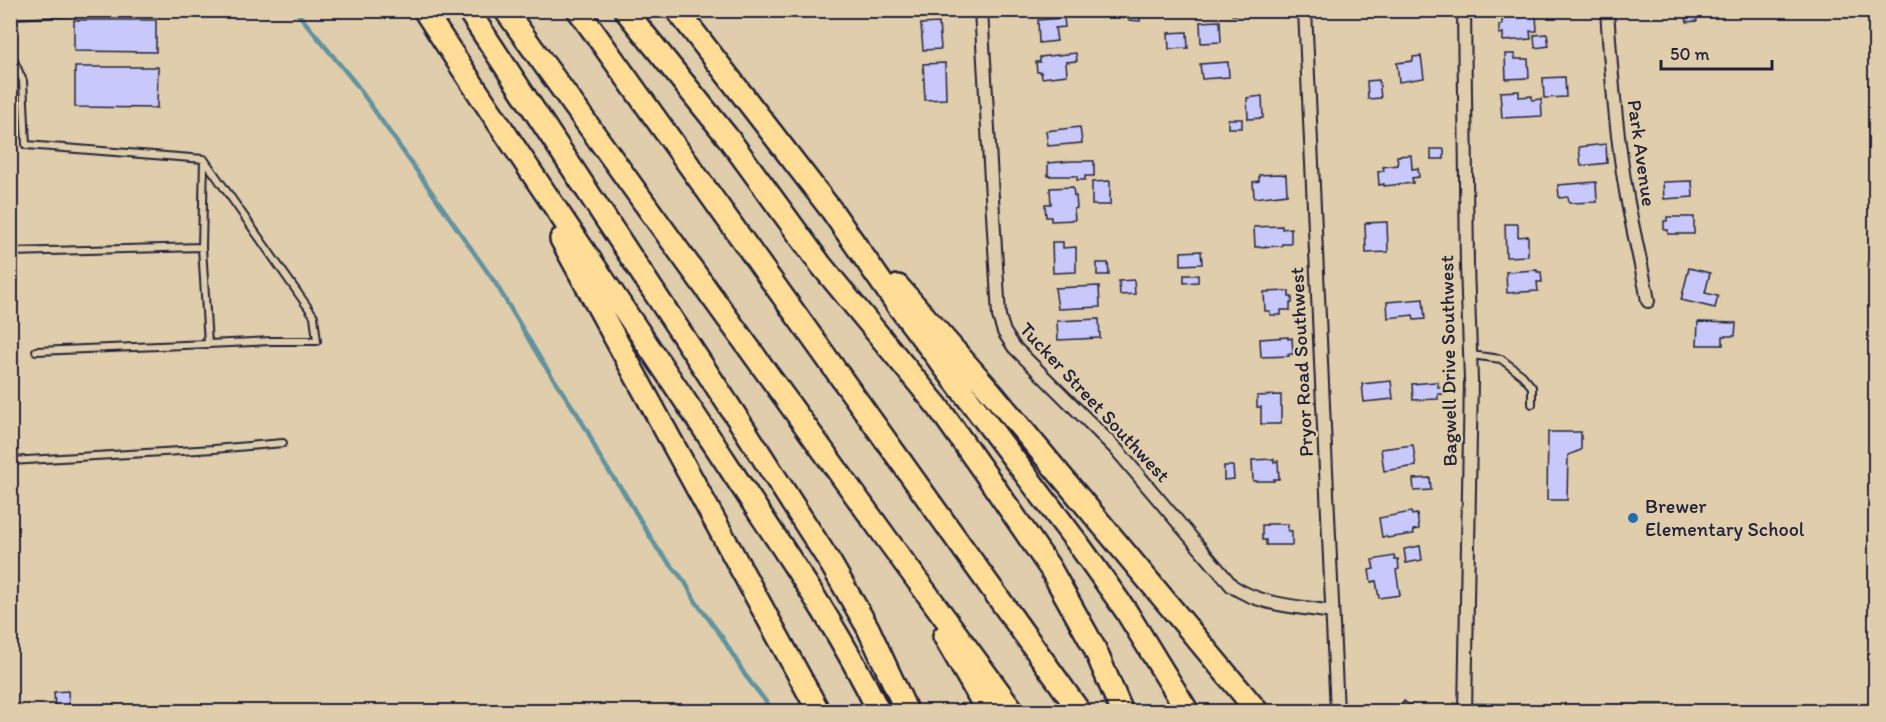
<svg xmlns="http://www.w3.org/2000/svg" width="1886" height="722" font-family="Itim,sans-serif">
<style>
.green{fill:#c2d98e;stroke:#727e64;stroke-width:1.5}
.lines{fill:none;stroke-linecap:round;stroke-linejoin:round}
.stream{stroke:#62939f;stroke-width:4.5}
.building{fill:#c8c8fb;stroke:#22223b;stroke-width:1.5}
.service-casing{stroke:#22223b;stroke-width:10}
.minor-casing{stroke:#22223b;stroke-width:16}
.motorway-casing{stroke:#22223b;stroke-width:26}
.service{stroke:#dfcdab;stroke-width:6}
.minor{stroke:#dfcdab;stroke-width:12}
.motorway{stroke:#ffdd96;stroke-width:21}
.poi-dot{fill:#1f6fb2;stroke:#dfcdab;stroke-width:2}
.labels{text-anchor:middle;stroke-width:4.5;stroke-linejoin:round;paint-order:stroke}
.street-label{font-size:20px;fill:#22223b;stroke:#dfcdab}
.poi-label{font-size:20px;fill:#22223b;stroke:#dfcdab;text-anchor:start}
</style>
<rect width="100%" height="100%" fill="#dfcdab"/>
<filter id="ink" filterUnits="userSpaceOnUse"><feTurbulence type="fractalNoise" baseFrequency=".0167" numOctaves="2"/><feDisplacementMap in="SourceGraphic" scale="12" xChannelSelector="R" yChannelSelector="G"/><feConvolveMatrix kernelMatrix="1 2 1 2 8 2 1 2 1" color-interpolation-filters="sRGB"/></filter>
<g filter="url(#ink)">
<path class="green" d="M1454,703L1696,706L1875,704L1876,711L1456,712Z"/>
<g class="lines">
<path class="stream" d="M295,10L356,84L496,284L541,360L578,415L589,434L598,454L610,473L623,491L657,548L685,582L696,602L722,637L745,675L774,712"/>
</g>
<path class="building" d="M1129,10H1140V21L1129,20Z
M1232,10H1264V15H1232Z
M1696,11L1697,21L1687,22L1685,12Z
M1536,15L1537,31H1530L1531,39L1503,41V33L1499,34V25H1502V18Z
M1064,18L1065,27L1055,28L1057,41L1039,43L1038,20Z
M74,20H156V52L74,51Z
M1220,21L1221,42L1201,43L1200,22Z
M939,23L941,49L923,50L921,24Z
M1187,32L1188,48L1169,49L1168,33Z
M1547,34L1549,46L1535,48L1534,35Z
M1076,53L1077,61L1066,62L1067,75L1042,78L1041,72H1037L1036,62H1040V57Z
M1505,54H1515V59H1528L1529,78L1506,79Z
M1421,56L1424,78L1399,82L1397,63L1413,61V57Z
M1228,62L1229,77L1202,79L1200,64Z
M945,63L946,99L925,100L923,64Z
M75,67H158L157,108L75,107Z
M1565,77L1566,97L1544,98L1543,78Z
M1379,80L1381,98L1368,99L1367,81Z
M1519,91V97L1532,96V100L1541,99L1542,116L1502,118L1500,92Z
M1262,96L1263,118L1248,119L1247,98Z
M1228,119H1242V128H1228Z
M1080,127L1082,143L1048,146L1046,131Z
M1606,144L1607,163L1581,166L1579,147Z
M1431,149H1444V159H1431Z
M1411,155L1412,169L1418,168L1419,177L1412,178L1413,183L1384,186V184L1379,185L1378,172L1384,171L1383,167L1398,165L1397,156Z
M1072,161H1094V176H1085V180H1077V176H1048V163Z
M1279,174L1286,175L1287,194L1254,198L1253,182L1259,181V175Z
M1110,181V205H1092V182Z
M1692,181L1693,197L1664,199L1663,182Z
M1596,182L1597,202L1569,203L1568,197L1559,198L1558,185Z
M1073,187L1074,196H1076L1077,208L1074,209L1075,220L1051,221V217H1046L1045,204H1051L1050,188Z
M1667,217H1694V234H1668V230H1664V221H1667Z
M1387,222L1388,252L1366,253L1365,223Z
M1505,224H1518V237L1528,236V256L1506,257Z
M1282,226V229L1291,228V244H1282V246L1255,247L1254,227Z
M1052,242H1063V248L1076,247V272L1053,273Z
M1201,251L1202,264L1181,265V252Z
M1097,263H1108L1109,275H1097Z
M1689,268L1710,273L1705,293L1718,296L1715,308L1681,300Z
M1537,270V272H1541L1542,282H1537L1538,291L1507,293L1506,272Z
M1184,275H1198V282L1184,283Z
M1134,280L1135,294L1120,295L1119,281Z
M1099,286L1100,307L1058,309L1055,288Z
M1289,291V297H1292V303H1290V310H1281V315H1270V311H1265L1264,292Z
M1423,299L1425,319L1414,320L1413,315L1388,318L1387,302Z
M1099,319L1100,338L1058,340L1057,321Z
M1698,322L1736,323L1735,336H1723V345H1697Z
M1288,337V339L1292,338L1293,354H1288L1289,356L1261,357L1260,339Z
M1391,381L1393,399L1364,402L1362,384Z
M1435,382H1438V387H1443V394H1438V399L1413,400L1412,384Z
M1281,395V424H1261V407H1257V396Z
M1548,432H1581V450L1568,455L1567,500H1547Z
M1413,445L1416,466L1384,471L1381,449Z
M1274,459V462L1278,461L1279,479H1274V481H1253L1252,460Z
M1224,466H1233L1234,479L1224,480Z
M1430,478L1431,490L1414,491L1413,479Z
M1411,512L1412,515L1417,514L1419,529L1413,530L1414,534L1387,538L1386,536L1382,537L1379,518Z
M1267,524H1288V531H1292V545H1266V540H1262V525H1267Z
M1420,546L1422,560L1406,563L1404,549Z
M1394,556L1395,560L1398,559L1399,569L1396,570L1400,595L1379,598L1376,581L1371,582L1369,570L1374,569L1372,560Z
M68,691L69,706L55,707L54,692Z
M1404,701L1420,712H1397Z"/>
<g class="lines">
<defs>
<path id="service" d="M10,15L120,10
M10,52L23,81L26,145L204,159
M204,159L314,316L317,341H271L208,344
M10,252L202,247
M36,351L208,344L202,247L204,159
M1471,355L1501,359L1522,375L1532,387V404
M10,461L214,449L283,443"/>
<path id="minor" d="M981,10L999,316L1004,332L1014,347L1116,449L1232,586C1261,606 1298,606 1332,612
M1305,10L1337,712
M1464,10L1467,266L1471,380L1465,712
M1607,10C1611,73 1616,136 1627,197C1633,232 1642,266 1648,301"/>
<path id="motorway" d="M424,10C523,163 627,312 727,464C780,545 837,624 879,712
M468,10L745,430L831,564L868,628L907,712
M505,10L889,542L1014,712
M578,10L1080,712
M625,10L729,139L821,265L938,407L989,479L1050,568L1094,647L1122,712
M677,10L832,211L898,306L1079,545L1126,611L1188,712
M561,239L819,712
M898,286L992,393L1258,712
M944,636L988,712"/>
</defs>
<use href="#service" class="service-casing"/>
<use href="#minor" class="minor-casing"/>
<use href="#motorway" class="motorway-casing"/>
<use href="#service" class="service"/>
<use href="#minor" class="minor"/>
<use href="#motorway" class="motorway"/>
</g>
</g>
<circle class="poi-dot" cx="1633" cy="518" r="6"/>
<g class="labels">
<g class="street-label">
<text transform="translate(1642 153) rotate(82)" y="7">Park Avenue</text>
<text transform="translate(1448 361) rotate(-91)" y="7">Bagwell Drive Southwest</text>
<text transform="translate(1301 362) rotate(-93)" y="7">Pryor Road Southwest</text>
<text transform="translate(1095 402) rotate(47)" y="7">Tucker Street Southwest</text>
</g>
<g class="poi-label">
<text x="1645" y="513">Brewer<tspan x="1645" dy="23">Elementary School</tspan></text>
</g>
</g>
<rect width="1886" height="722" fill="none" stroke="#dfcdab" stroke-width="36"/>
<rect x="18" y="18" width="1850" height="686" fill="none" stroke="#22223b" stroke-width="2" filter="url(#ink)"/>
<path d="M1661 60v9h111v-9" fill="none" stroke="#22223b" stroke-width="3"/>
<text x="1670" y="60" font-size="18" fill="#22223b" stroke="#dfcdab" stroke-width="4.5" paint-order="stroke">50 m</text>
</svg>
